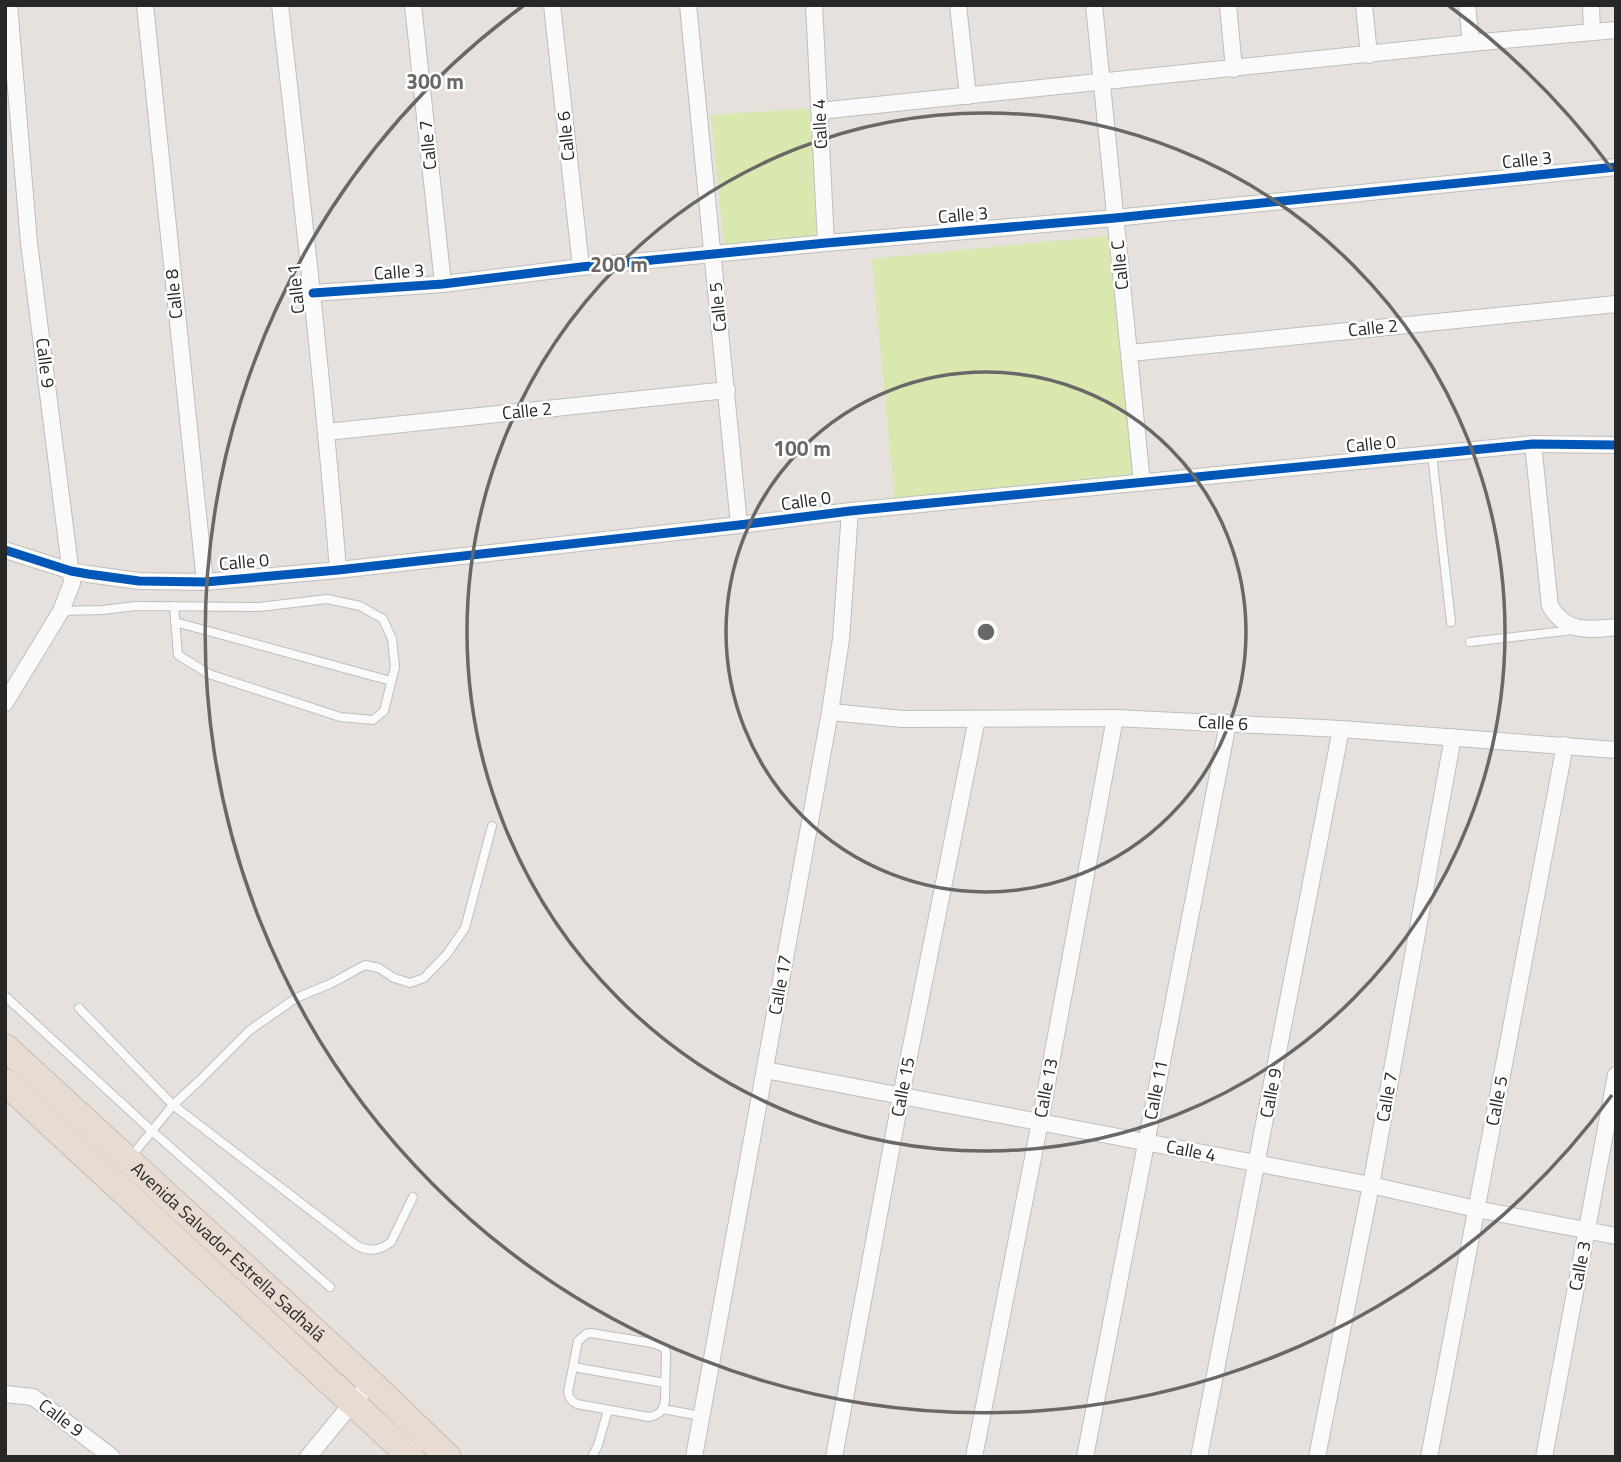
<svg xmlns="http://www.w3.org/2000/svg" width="1621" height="1462" font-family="'Titillium Web',sans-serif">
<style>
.pitch{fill:#d9e8af}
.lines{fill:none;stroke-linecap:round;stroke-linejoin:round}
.service-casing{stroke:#bfbebe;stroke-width:10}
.minor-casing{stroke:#bfbebe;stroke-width:18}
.trunk-casing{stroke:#bfbdbb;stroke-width:28}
.service{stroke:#fbfafa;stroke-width:8}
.minor{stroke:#fbfafa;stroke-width:16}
.trunk{stroke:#e7dbd2;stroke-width:26}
.cycleway-casing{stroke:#fff;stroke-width:13}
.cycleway{stroke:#0057b8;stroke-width:9}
.ring{fill:none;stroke:#6a6866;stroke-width:3.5}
.labels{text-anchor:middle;stroke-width:5;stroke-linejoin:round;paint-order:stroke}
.street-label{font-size:18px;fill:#272727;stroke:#fff}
.centre{fill:#6a6866;stroke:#fff;stroke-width:3.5}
.ring-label{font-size:21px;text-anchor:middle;font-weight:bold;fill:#6a6866;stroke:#fff;stroke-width:5;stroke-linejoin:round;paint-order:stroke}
</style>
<rect width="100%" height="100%" fill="#e6e1dc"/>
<path class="pitch" d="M817,108L825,246L725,256L711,115Z
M1115,235L1138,479L895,505L872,259Z"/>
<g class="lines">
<defs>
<path id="service" d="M1432,454L1451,622
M61,611L102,610L136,606L259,607L327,599L360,606L383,619L392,639L395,667L384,711L373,720L340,717L209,674L178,655L174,606
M175,622L391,681
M1470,642L1573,630
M5,996L152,1131L330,1287
M79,1008L173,1105L356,1245C368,1252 380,1251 391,1242L413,1197
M130,1158L173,1105L199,1081L250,1030L296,998L332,983L365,965L379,968L394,978L410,983L424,978L447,954L465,928L492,826
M591,1333L652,1343L663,1347L666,1352L665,1401C663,1411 659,1415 649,1417L577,1404C571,1401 569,1398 568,1392L578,1341L586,1334Z
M573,1367L665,1383
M663,1409L701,1416
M592,1457L598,1445L608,1410"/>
<path id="minor" d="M145,5L205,582
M280,5C301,193 323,381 338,570
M413,5L443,284
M552,5L581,267
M688,5L739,525
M814,5L826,243
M958,5L968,96
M1094,5L1142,483
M1228,5L1234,69
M1364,5L1369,55
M1467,5L1471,43
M1591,5L1592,32
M819,111L1471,43L1616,30
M313,293L443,284L581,267L826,243L1115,218L1616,167
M1130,353L1616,304
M327,432L727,390
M1533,444L1550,606C1566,633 1588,630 1616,627
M5,550L71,571L88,574L139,581L205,582L338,570L739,525L850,511L1533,444L1616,445
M5,703L61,611L72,583L29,243L9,5
M830,712L903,719L1115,718L1341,729L1616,750
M765,1070L1371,1185L1476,1209L1616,1236
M5,1394L33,1397L112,1457
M308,1457L353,1402L371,1383
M694,1457L830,712L841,639L850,511
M834,1457L901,1096L977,719
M974,1457L1040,1122L1115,718
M1085,1457L1228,723
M1199,1457L1341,729
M1317,1457L1371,1185L1453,737
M1429,1457L1565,745
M1544,1457L1616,1075"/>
<g id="trunk">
<path id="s1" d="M5,1047L371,1383L448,1457"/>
<path d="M5,1082L411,1457"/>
</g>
</defs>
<use href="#service" class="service-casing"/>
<use href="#minor" class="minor-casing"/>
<use href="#trunk" class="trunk-casing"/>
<use href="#service" class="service"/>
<use href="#minor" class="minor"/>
<use href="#trunk" class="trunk"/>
<defs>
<path id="cycleway" d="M313,293L443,284L581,267L826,243L1115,218L1616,167
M5,550L71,571L88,574L139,581L205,582L338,570L739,525L850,511L1533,444L1616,445"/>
</defs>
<use href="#cycleway" class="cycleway-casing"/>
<use href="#cycleway" class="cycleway"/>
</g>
<g class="ring">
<circle cx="986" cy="632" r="260"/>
<circle cx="986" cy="632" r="519"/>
<path d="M1612 1095A779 779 0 1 1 523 6M1449 6A779 779 0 0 1 1612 169"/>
</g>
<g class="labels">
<g class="street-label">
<text transform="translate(820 124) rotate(-93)" y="6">Calle 4</text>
<text transform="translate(566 136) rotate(-96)" y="6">Calle 6</text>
<text transform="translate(428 145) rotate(-96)" y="6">Calle 7</text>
<text transform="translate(1527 160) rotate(-6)" y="6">Calle 3</text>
<text transform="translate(963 215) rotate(-5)" y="6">Calle 3</text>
<text transform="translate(1120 265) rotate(-96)" y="6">Calle C</text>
<text transform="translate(399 272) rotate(-4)" y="6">Calle 3</text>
<text transform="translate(296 289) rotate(-96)" y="6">Calle 1</text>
<text transform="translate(174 294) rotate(-96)" y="6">Calle 8</text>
<text transform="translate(718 307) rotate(-96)" y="6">Calle 5</text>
<text transform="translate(1373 328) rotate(-6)" y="6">Calle 2</text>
<text transform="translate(45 363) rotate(83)" y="6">Calle 9</text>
<text transform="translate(527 411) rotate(-6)" y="6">Calle 2</text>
<text transform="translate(1371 444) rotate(-6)" y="6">Calle 0</text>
<text transform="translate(806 501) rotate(-8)" y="6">Calle 0</text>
<text transform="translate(244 562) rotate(-5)" y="6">Calle 0</text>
<text transform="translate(1223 723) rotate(3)" y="6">Calle 6</text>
<text transform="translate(780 985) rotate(-80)" y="6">Calle 17</text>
<text transform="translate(903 1087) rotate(-79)" y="6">Calle 15</text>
<text transform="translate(1046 1088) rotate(-79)" y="6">Calle 13</text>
<text transform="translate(1156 1090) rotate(-79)" y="6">Calle 11</text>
<text transform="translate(1271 1093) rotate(-79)" y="6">Calle 9</text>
<text transform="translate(1387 1097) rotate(-80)" y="6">Calle 7</text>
<text transform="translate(1497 1101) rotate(-79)" y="6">Calle 5</text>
<text transform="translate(1191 1151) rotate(11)" y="6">Calle 4</text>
<text dy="6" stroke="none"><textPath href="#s1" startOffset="303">Avenida Salvador Estrella Sadhalá</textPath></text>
<text transform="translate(1580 1266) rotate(-79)" y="6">Calle 3</text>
<text transform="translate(61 1418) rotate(37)" y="6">Calle 9</text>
</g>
</g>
<circle cx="986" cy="632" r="10" class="centre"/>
<g class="ring-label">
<text x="435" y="89">300 m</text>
<text x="619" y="272">200 m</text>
<text x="802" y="456">100 m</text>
</g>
<rect width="1621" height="1462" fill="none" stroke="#272727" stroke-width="14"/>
</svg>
